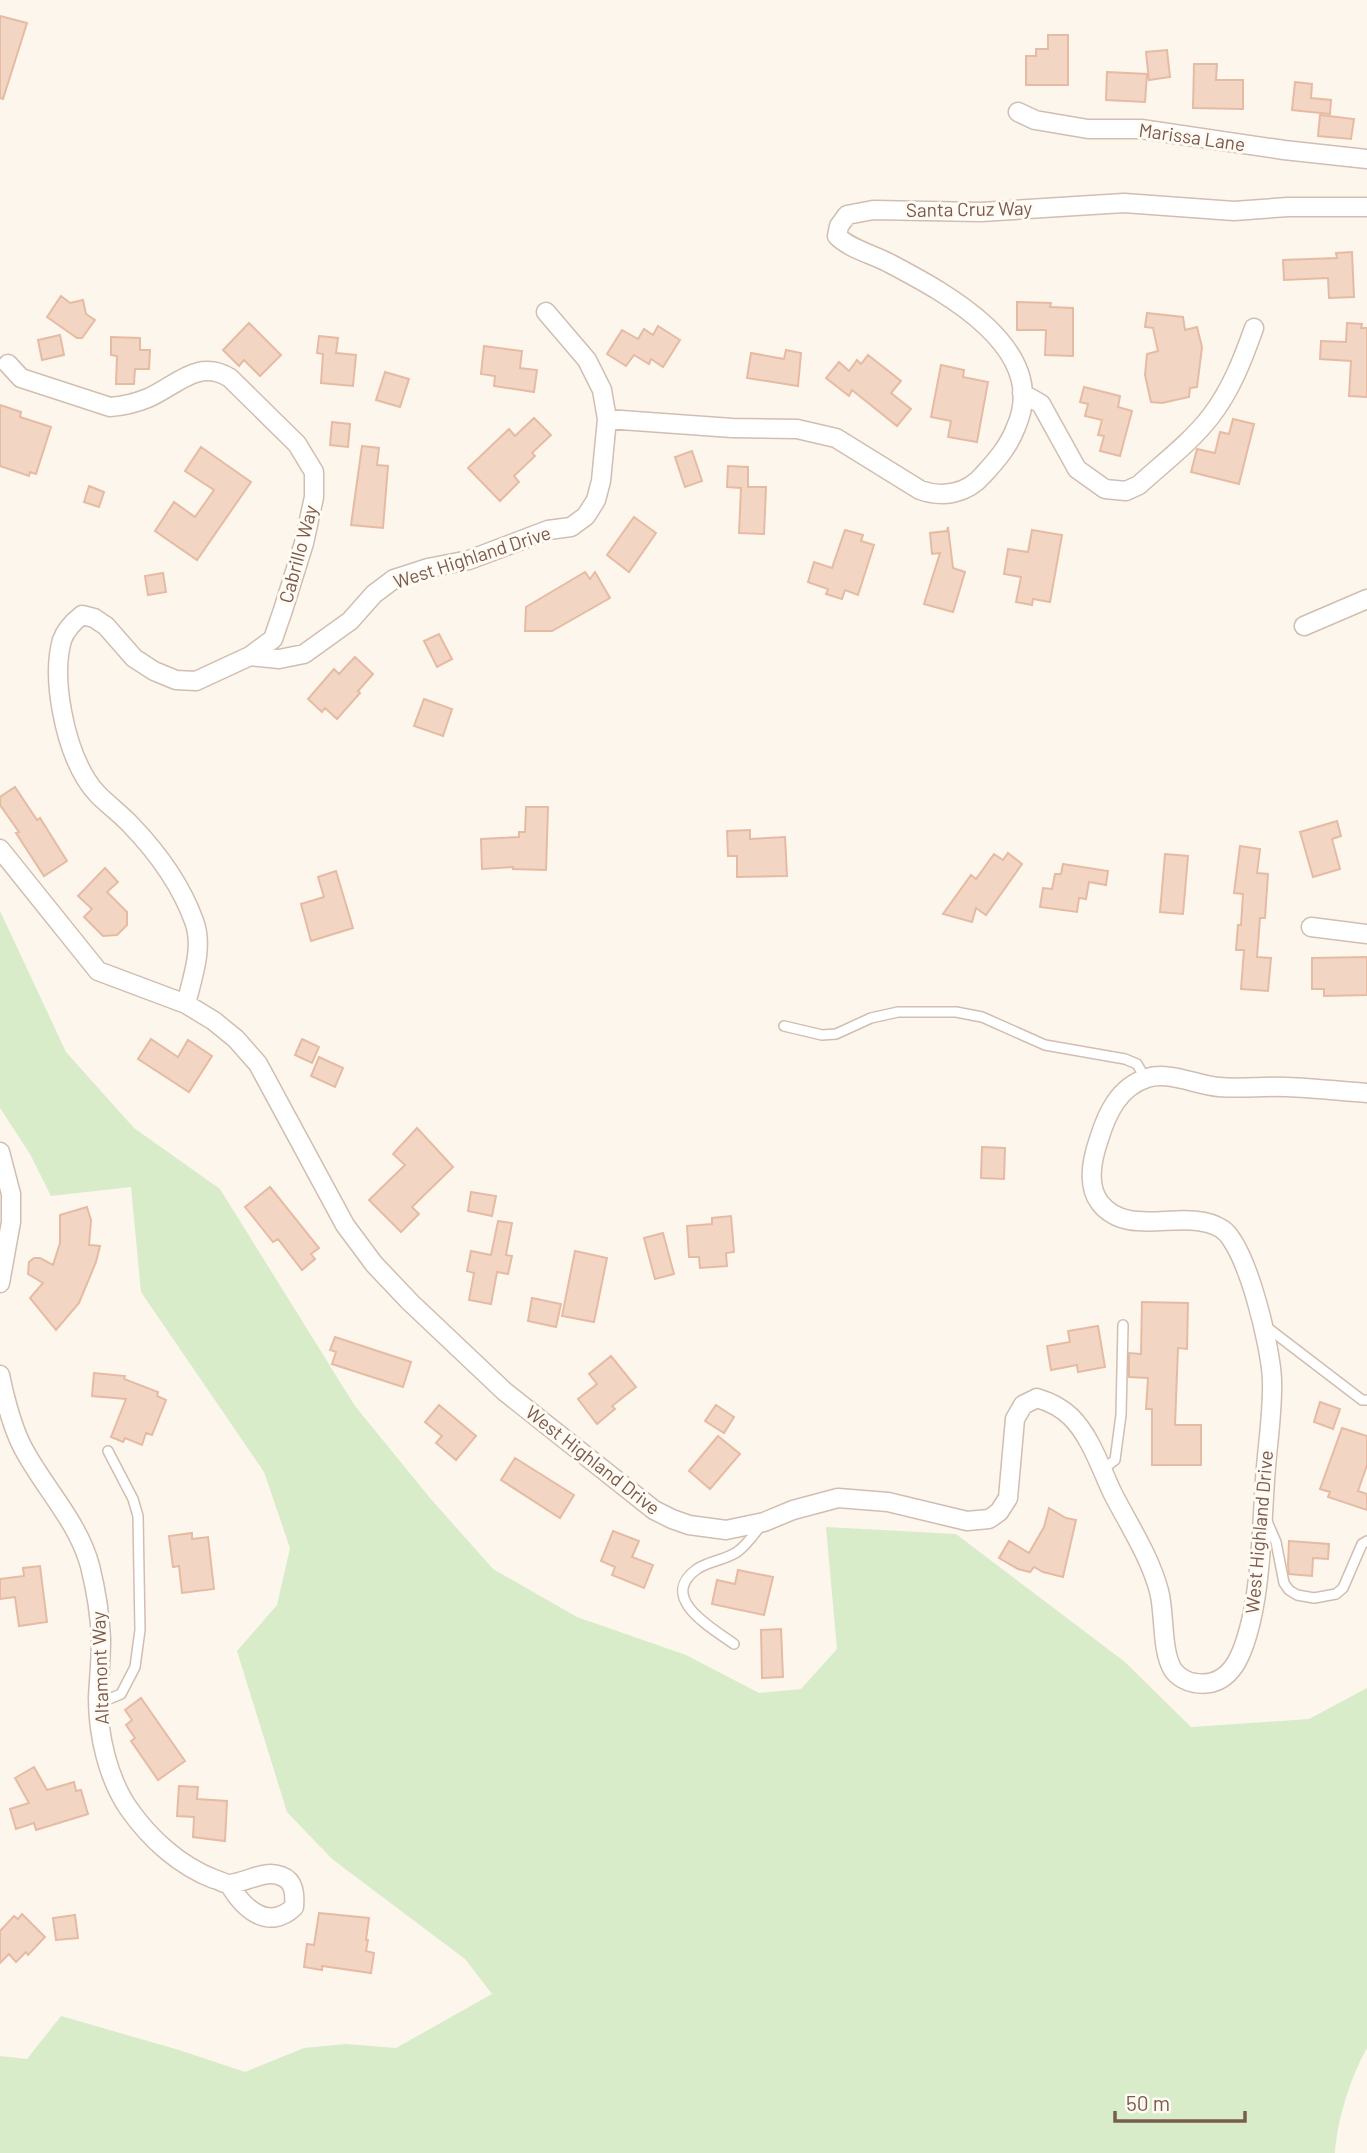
<svg xmlns="http://www.w3.org/2000/svg" width="1367" height="2153" font-family="Barlow,sans-serif">
<style>
.green{fill:#d8ecc9}
.building{fill:#f3d5c3;stroke:#e6bba3;stroke-width:2}
.lines{fill:none;stroke-linecap:round;stroke-linejoin:round}
.service-casing{stroke:#d1beb0;stroke-width:12}
.minor-casing{stroke:#d1beb0;stroke-width:21}
.service{stroke:#fff;stroke-width:9}
.minor{stroke:#fff;stroke-width:18}
.labels{text-anchor:middle;stroke-width:6;stroke-linejoin:round;paint-order:stroke}
.street-label{font-size:19px;fill:#7a5c4d;stroke:#fffaf3}
</style>
<rect width="100%" height="100%" fill="#fdf6ec"/>
<path class="green" d="M0,911L66,1052L134,1128L220,1189L355,1406L430,1498L493,1569L577,1617L686,1655L759,1693L801,1689L837,1649L826,1527L956,1534L1125,1662L1191,1727L1309,1719L1367,1688V2048C1351,2076 1337,2120 1335,2153H0V2056L27,2059L61,2016L179,2050L245,2072L304,2048L346,2044L396,2048L492,1994L465,1959L332,1859L287,1812L237,1651L277,1605L290,1548L264,1472L141,1292L131,1187L51,1196L30,1154L0,1108Z"/>
<path class="building" d="M0,16L27,23L3,99L0,98Z
M1048,35H1068V85H1026V56H1036V49H1048Z
M1167,50L1170,77L1149,80L1146,52Z
M1194,64H1217L1216,80H1243V109L1193,108Z
M1107,72L1147,74L1145,102L1106,100Z
M1295,82L1312,84L1311,98L1331,100L1330,114L1292,110Z
M1320,115L1354,119L1351,139L1318,136Z
M1352,252L1354,297L1329,298L1328,278L1284,280L1283,260L1337,258L1336,253Z
M61,296L70,303L83,300L86,314L95,320L82,338H77L47,317Z
M1017,302L1051,303L1050,307L1073,308V356L1045,355L1046,330H1017Z
M1147,313L1183,317L1185,330L1197,327L1202,347L1197,387L1190,388L1189,397L1162,403L1151,402L1145,375L1147,354L1158,351L1153,328L1145,327Z
M249,323L281,355L260,376L244,360L239,366L223,350Z
M1347,323L1362,324L1361,328H1367V397L1349,396L1351,361L1320,359L1321,341L1346,342Z
M658,326L680,340L663,367L651,359L649,364L634,355L626,366L607,354L622,330L638,339L644,329L653,335Z
M60,335L64,355L42,360L38,340Z
M319,336L338,338L336,353L356,355L353,386L321,383L323,354L317,353Z
M111,337L140,338V350H150L149,369H135L134,384H116L117,356L111,355Z
M484,346L522,351L520,368L537,370L534,392L494,386L495,376L481,374Z
M786,350L801,353L798,386L747,378L751,353L784,359Z
M868,355L901,381L891,393L911,409L897,426L852,390L849,396L826,378L839,362L849,371L857,360L861,364Z
M941,365L964,370L963,377L988,382L977,442L948,437L951,421L931,417Z
M385,372L409,379L400,407L376,400Z
M1084,387L1120,396L1118,407L1132,411L1120,456L1100,451L1104,436L1098,435L1102,420L1085,416L1088,404L1080,402Z
M0,405L21,412L20,417L51,427L36,474L30,472L29,476L0,466Z
M534,418L551,435L532,453L535,456L514,476L519,482L500,501L468,468L509,429L515,436Z
M1233,419L1254,424L1239,484L1191,472L1197,449L1215,453L1220,432L1229,434Z
M332,422L350,424L348,447L330,445Z
M362,446L379,448L377,465L388,466L383,528L351,525Z
M201,447L251,482L197,560L155,531L174,502L195,517L214,490L185,471Z
M692,451L702,481L685,487L675,457Z
M728,466L748,467V487H766L764,534L739,533L741,488L727,487Z
M89,486L104,492L99,507L84,502Z
M634,517L656,533L629,572L607,555Z
M948,527L953,568L965,572L953,612L924,604L940,553L932,554L930,533L947,531Z
M845,530L863,535L861,541L874,545L858,595L845,590L842,599L826,594L828,589L808,582L814,562L832,568Z
M1032,530L1062,535L1050,602L1033,599L1032,605L1016,602L1021,577L1004,574L1008,549L1028,552Z
M585,572L590,579L595,572L610,598L552,631H525L526,607Z
M163,573L166,592L148,595L145,576Z
M439,634L452,659L437,667L424,641Z
M355,657L373,674L358,691L360,693L337,719L325,708L322,712L308,699L334,669L339,674Z
M424,699L452,709L443,736L414,726Z
M15,787L37,820L40,818L67,861L44,876L16,833L19,832L0,805V797Z
M526,807H548L546,870L513,869V867L482,869L481,839L519,837V832H525Z
M1337,821L1341,836L1332,839L1340,869L1313,877L1300,832Z
M750,830V839L785,837L787,876L737,877V856H728L727,831Z
M1240,846L1260,849L1257,873L1268,874L1265,918H1260L1257,957L1271,958L1268,991L1241,989L1244,950H1236L1238,925H1241L1243,894L1234,893Z
M1008,853L1022,864L986,915L976,908L972,922L943,914L971,875L976,879L994,854L1003,860Z
M1165,854L1188,856L1183,914L1160,912Z
M1063,864L1108,871L1106,885L1089,882L1086,899L1079,898L1077,912L1040,907L1043,888L1052,889L1055,874H1061Z
M105,868L118,882L107,892L127,912V925L117,935L103,936L84,917L92,909L78,896Z
M336,871L353,928L311,941L301,904L324,897L318,877Z
M1367,957V995L1324,996V989H1312V958Z
M151,1039L178,1057L188,1040L212,1056L189,1092L138,1059Z
M302,1039L319,1047L312,1063L295,1055Z
M319,1057L343,1068L335,1087L311,1076Z
M417,1128L453,1167L412,1207L419,1214L401,1232L369,1200L405,1165L393,1154Z
M982,1147L1005,1148L1004,1179L981,1178Z
M270,1187L319,1248L311,1254L315,1259L302,1270L278,1239L273,1242L245,1207Z
M471,1192L496,1196L492,1216L468,1211Z
M87,1207L91,1220L89,1245L100,1246L96,1262L79,1303L56,1330L30,1298L43,1283L28,1274L29,1262L34,1258H40L53,1265L60,1243V1215Z
M731,1216L734,1252L726,1253L727,1266L700,1268L699,1257H689L687,1226L712,1224V1218Z
M498,1221L512,1223L506,1255L512,1256L508,1274L497,1272L491,1304L469,1300L474,1273L467,1271L471,1251L491,1255Z
M663,1233L674,1274L655,1279L644,1238Z
M575,1251L607,1258L594,1322L562,1316Z
M532,1298L561,1304L556,1327L528,1321Z
M1142,1302L1188,1303L1187,1349L1178,1348L1175,1425H1201V1465H1152V1409H1146L1148,1378L1129,1377V1353L1141,1354Z
M1098,1326L1105,1367L1078,1372L1077,1365L1051,1370L1047,1346L1070,1342L1068,1331Z
M335,1337L411,1362L403,1387L332,1364L336,1352L330,1350Z
M611,1356L636,1387L612,1406L615,1409L597,1424L578,1399L597,1384L589,1374Z
M94,1373L125,1376L124,1379L158,1392L157,1396L166,1400L152,1435L146,1433L142,1445L125,1438L123,1442L111,1437L126,1399L92,1396Z
M1320,1402L1340,1409L1333,1429L1314,1422Z
M439,1405L476,1436L456,1460L436,1443L442,1436L425,1422Z
M716,1405L734,1417L724,1433L705,1421Z
M1342,1428L1367,1436V1465L1358,1491L1367,1494V1510L1328,1497L1330,1492L1320,1489Z
M718,1436L740,1454L710,1489L689,1471Z
M515,1458L574,1495L560,1518L501,1480Z
M1049,1508L1066,1518L1076,1520L1063,1577L1043,1572L1034,1567L1030,1572L1018,1569L999,1558L1009,1541L1029,1553L1044,1527Z
M613,1531L639,1541L632,1557L653,1565L644,1588L612,1575L615,1567L601,1561Z
M192,1533V1539L208,1537L214,1589L182,1593L179,1566L173,1567L169,1536Z
M1289,1541L1329,1544L1328,1559L1313,1558L1312,1576L1289,1574L1288,1565Z
M40,1566L47,1622L19,1626L15,1597L0,1599V1579L24,1576L23,1568Z
M738,1570L773,1577L764,1615L712,1604L717,1580L735,1584Z
M781,1629L783,1677L762,1678L761,1630Z
M141,1698L185,1761L158,1780L131,1741L135,1738L126,1725L132,1720L125,1710Z
M34,1767L47,1790L74,1782L76,1791L81,1790L88,1814L36,1830L34,1823L16,1829L10,1809L29,1803L15,1778Z
M179,1786L198,1787L197,1799L227,1801L225,1841L193,1837L194,1817L177,1816Z
M319,1913L369,1918L366,1940H368L366,1951L374,1953L371,1973L322,1966V1970L304,1967L307,1944L314,1945Z
M22,1914L45,1937L28,1955L26,1952L16,1962L9,1954L0,1963V1931L14,1916L18,1919Z
M75,1915L78,1938L56,1940L53,1918Z"/>
<g class="lines">
<defs>
<path id="service" d="M784,1026L822,1035L836,1034L871,1018L898,1012H956L982,1017L1045,1045L1125,1059L1137,1064L1145,1078
M1264,1325L1362,1400H1367
M1102,1470L1115,1460L1121,1415L1123,1325
M1266,1519L1276,1542L1284,1583L1289,1590L1297,1595L1314,1598L1336,1594L1343,1588L1362,1544L1367,1541
M734,1644C712,1628 657,1598 697,1569C709,1561 725,1560 737,1552C747,1545 754,1534 762,1524
M99,1703L121,1694L135,1667L140,1630L138,1516L133,1499L108,1451"/>
<path id="minor" d="M1018,112L1035,120L1088,129H1141L1284,150L1367,159
M8,364L21,378L110,407C124,406 136,403 148,398C176,386 198,358 230,378L297,444L314,472V497L304,543L283,610L273,639L250,656
M1022,393L1041,404L1077,469L1105,489L1126,491L1139,485C1162,464 1192,441 1211,416C1231,390 1243,359 1254,328
M607,419L732,428L797,429L836,438L920,490C942,498 967,494 983,475C996,461 1009,446 1016,427C1051,348 944,292 889,263C872,254 850,249 837,236L839,226L847,215L873,210L981,212L1124,203L1234,211L1288,207H1367
M1304,626L1367,599
M0,849L98,971L186,1004L214,1021L236,1039L258,1064L345,1225L374,1264L410,1302L504,1391L654,1510L672,1519L689,1525L726,1530L764,1522L793,1510L838,1498L888,1502L967,1521L989,1519L999,1512L1008,1498L1015,1419L1023,1405L1037,1398C1050,1402 1061,1407 1071,1417C1091,1437 1101,1469 1113,1494C1129,1525 1150,1557 1159,1591C1165,1613 1161,1651 1173,1670C1178,1677 1187,1682 1195,1683C1233,1689 1244,1650 1251,1621C1261,1578 1262,1525 1265,1480C1267,1447 1273,1413 1272,1380C1271,1348 1247,1246 1222,1229C1186,1206 1129,1240 1100,1203C1086,1185 1092,1159 1099,1139C1107,1113 1119,1087 1147,1078C1169,1071 1196,1085 1219,1087C1242,1089 1264,1086 1286,1087C1313,1088 1340,1091 1367,1093
M1311,927L1367,934
M186,1004C192,979 204,947 194,921C181,885 156,851 130,824C115,808 97,798 86,779C65,745 51,679 62,640C66,629 73,622 82,615L94,618L106,626L134,658L154,671L176,680L196,681L250,656L279,659L304,654L350,621L374,594L394,579L428,568L469,560L548,530L571,527L586,516L596,500L601,481L607,419L602,390L587,360L546,312
M0,1152L11,1194V1222L0,1283
M0,1375C5,1399 11,1424 22,1446C43,1487 78,1521 90,1566C96,1590 100,1614 101,1639C101,1659 99,1678 98,1698C98,1735 108,1779 129,1809C150,1839 180,1866 214,1879C219,1880 225,1884 229,1884C246,1883 264,1869 281,1876C295,1881 295,1895 294,1907C268,1932 243,1908 229,1884"/>
</defs>
<use href="#service" class="service-casing"/>
<use href="#minor" class="minor-casing"/>
<use href="#service" class="service"/>
<use href="#minor" class="minor"/>
</g>
<g class="labels">
<g class="street-label">
<text transform="translate(1192 137) rotate(8)" y="7">Marissa Lane</text>
<text transform="translate(969 209) rotate(-1)" y="7">Santa Cruz Way</text>
<text transform="translate(298 554) rotate(-75)" y="7">Cabrillo Way</text>
<text transform="translate(472 557) rotate(-18)" y="7">West Highland Drive</text>
<text transform="translate(593 1460) rotate(38)" y="7">West Highland Drive</text>
<text transform="translate(1259 1532) rotate(-85)" y="7">West Highland Drive</text>
<text transform="translate(100 1668) rotate(-92)" y="7">Altamont Way</text>
</g>
</g>
<path d="M1115 2111v10h130v-10" fill="none" stroke="#7a5c4d" stroke-width="3.5"/>
<text x="1126" y="2111" font-size="21" fill="#7a5c4d" stroke="#fffaf3" stroke-width="5" paint-order="stroke">50 m</text>
</svg>
